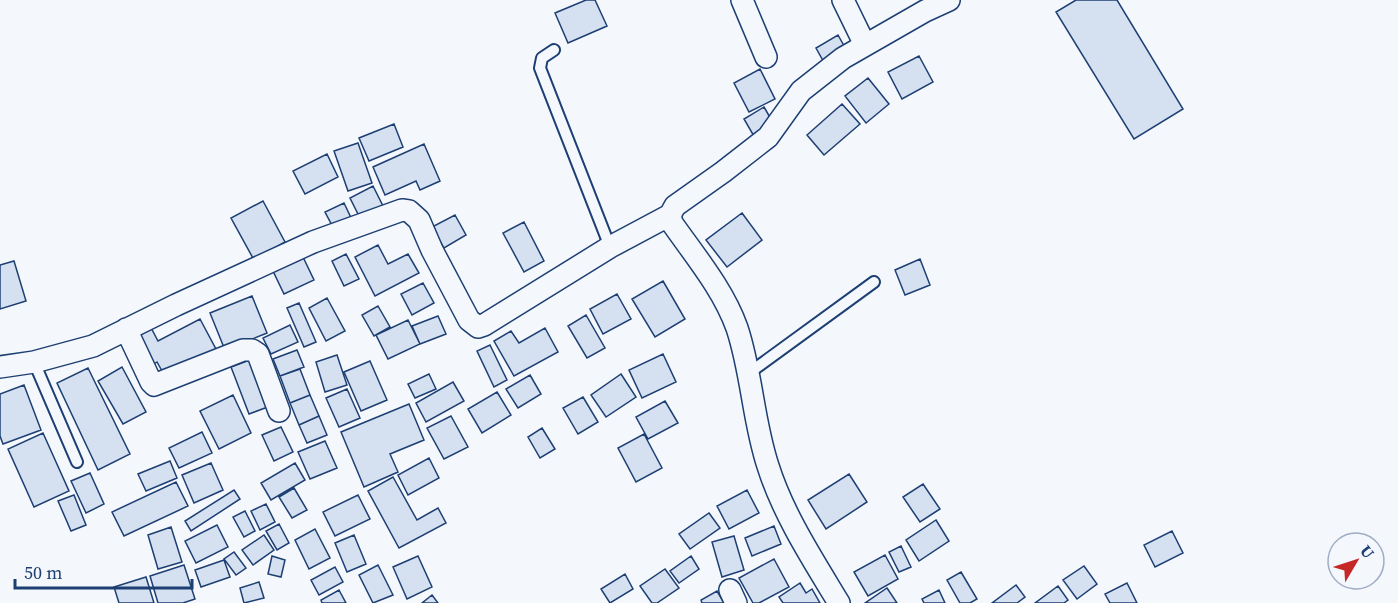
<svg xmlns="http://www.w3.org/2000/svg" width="1398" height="603" font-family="'Source Serif 4',serif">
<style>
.building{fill:#d5e0f0;stroke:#1d3f73;stroke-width:1.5}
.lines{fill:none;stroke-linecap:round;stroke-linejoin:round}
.service-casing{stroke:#1d3f73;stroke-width:14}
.minor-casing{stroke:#1d3f73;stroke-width:24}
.service{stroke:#f4f7fb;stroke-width:10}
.minor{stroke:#f4f7fb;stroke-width:21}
</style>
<rect width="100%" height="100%" fill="#f4f7fb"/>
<path class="building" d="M586,0H595L607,26L568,43L555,13Z
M1076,0H1117L1183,109L1134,139L1056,12Z
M838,35L848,53L826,66L816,48Z
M919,56L933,82L902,99L888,72Z
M760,69L775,99L749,112L734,83Z
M868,78L889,104L866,123L845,96Z
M842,104L860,124L824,155L807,135Z
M764,107L775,126L755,138L744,119Z
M394,124L403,147L369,161L359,138Z
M358,143L372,183L348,191L334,151Z
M424,144L440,181L420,190L416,181L385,195L373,167Z
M327,154L338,177L305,194L293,171Z
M373,186L383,206L360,218L350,198Z
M263,201L285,242L254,260L231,218Z
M344,203L353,222L335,231L325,212Z
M742,213L762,240L727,267L706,240Z
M455,215L466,235L444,248L432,227Z
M524,222L544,261L524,272L503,233Z
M378,245L388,264L408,254L419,273L375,296L355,257Z
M346,254L359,279L344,286L332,261Z
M303,257L314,280L284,294L273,271Z
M920,259L930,285L905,295L895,270Z
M14,261L26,301L0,309V265Z
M663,281L685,319L655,337L632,299Z
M423,283L434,303L412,315L401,294Z
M617,294L631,319L603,334L590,309Z
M252,296L267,333L225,350L210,313Z
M327,298L345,331L326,341L309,308Z
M299,303L316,342L304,347L287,308Z
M378,306L390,327L374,336L362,315Z
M586,315L605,348L587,358L568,326Z
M438,316L446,334L420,344L412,326Z
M200,319L217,351L166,378L157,362L154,364L135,329L148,322L158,341Z
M408,320L420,344L388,359L376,335Z
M290,325L298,342L271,354L263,338Z
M545,328L558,352L514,376L494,341L511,331L519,343Z
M490,345L507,380L494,387L477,351Z
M297,350L304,367L280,376L273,359Z
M663,354L676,382L642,398L629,370Z
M337,355L347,385L325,392L316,362Z
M255,358L273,405L249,414L231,367Z
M370,361L387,400L361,411L344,372Z
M122,367L146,412L123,424L98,381Z
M88,368L130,454L98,470L57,383Z
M300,369L310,395L290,403L280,376Z
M429,374L436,389L415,398L408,384Z
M621,374L636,397L606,417L591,395Z
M530,375L541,394L518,408L506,389Z
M453,382L464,401L426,422L416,403Z
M24,385L41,430L3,444L0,436V394Z
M347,389L360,418L339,427L326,398Z
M497,392L511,415L482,433L468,409Z
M233,395L251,433L219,449L200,411Z
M310,395L319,416L299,425L290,403Z
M583,397L598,422L578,434L563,408Z
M665,401L678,423L648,439L636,417Z
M409,404L424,440L390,454L398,472L364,487L341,432Z
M319,416L327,435L307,443L299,425Z
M451,416L468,447L444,459L427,428Z
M281,427L293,452L274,461L262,435Z
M542,428L555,449L540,458L528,437Z
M202,432L212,453L179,468L169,448Z
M43,433L69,491L34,507L8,449Z
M644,434L662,468L636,482L618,448Z
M325,441L337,468L310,479L298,452Z
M429,458L439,478L408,495L398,475Z
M170,461L177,478L146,491L138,474Z
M211,463L223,490L194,503L182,475Z
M295,463L305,480L271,500L261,483Z
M90,473L104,504L86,513L71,481Z
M849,474L867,502L826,529L808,500Z
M393,477L417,520L438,508L446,523L399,548L368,491Z
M176,482L188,506L124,536L112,512Z
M923,484L940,509L920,522L903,497Z
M294,488L307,510L292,518L279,497Z
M234,490L240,499L191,531L185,521Z
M747,490L759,513L729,529L717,506Z
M74,495L86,525L71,531L58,501Z
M358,495L370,519L335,536L323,512Z
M266,504L275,522L260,530L251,511Z
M245,511L255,531L244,537L233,517Z
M709,513L720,528L690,549L679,534Z
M936,520L949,541L919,561L906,540Z
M279,524L289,543L277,550L266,531Z
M217,525L228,547L196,563L185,541Z
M774,526L781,544L752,556L745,538Z
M171,527L182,562L158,569L148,535Z
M315,529L330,558L309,569L295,540Z
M1172,531L1183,553L1155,567L1144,545Z
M264,535L274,550L253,565L242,550Z
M354,535L366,564L347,572L335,543Z
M734,536L744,570L722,577L712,542Z
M901,546L911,567L899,572L889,552Z
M234,552L246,568L236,575L224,559Z
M885,555L898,579L868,596L854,572Z
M272,556L285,560L281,577L268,574Z
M418,556L432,587L407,599L393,567Z
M691,556L699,569L679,583L670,571Z
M774,559L789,587L759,603H753L739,578Z
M224,560L230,577L201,587L195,570Z
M184,565L195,599L183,603H158L150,576Z
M378,565L393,595L373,603L359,575Z
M1084,566L1097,584L1077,599L1063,580Z
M335,567L343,582L319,595L311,580Z
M665,569L679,588L657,603H652L640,586Z
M961,572L977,599L970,603H960L947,580Z
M625,574L633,589L610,603L601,589Z
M146,577L154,603H119L114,587Z
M259,582L264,598L244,603L240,588Z
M800,583L806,593L812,589L820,603H783L779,597Z
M1127,583L1137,603H1110L1105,594Z
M1016,585L1025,597L1017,603H992Z
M1058,586L1068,600L1064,603H1035Z
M887,588L897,603H865Z
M339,590L346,603H322L321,600Z
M939,590L945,603H924L922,599Z
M717,591L724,603H702L701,600Z
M432,595L438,603H422Z"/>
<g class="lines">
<defs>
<path id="service" d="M554,50L542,58L540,68L610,247
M34,362L77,462
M749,373L874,282"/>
<path id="minor" d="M742,0L766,57
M843,0L865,45
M670,215L672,223C695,256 723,289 737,328C752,373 753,421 768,466C783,514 813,560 839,603
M126,329L151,382L154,385L243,350H252L258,354L279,411
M0,367L34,362L93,346L176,305L313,242L402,210L409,211L419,220L432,250L469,320L478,327L484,325L610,247L670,215L675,206L723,172L768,137L801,91L843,58L925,11L949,0
M730,590L736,603"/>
</defs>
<use href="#service" class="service-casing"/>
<use href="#minor" class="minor-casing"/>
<use href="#service" class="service"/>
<use href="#minor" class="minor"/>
</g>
<g transform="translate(1356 561) rotate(51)"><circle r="28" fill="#f4f7fb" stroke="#9eadc5" stroke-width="1.5"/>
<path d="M0-4.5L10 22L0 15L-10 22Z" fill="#c62828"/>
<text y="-9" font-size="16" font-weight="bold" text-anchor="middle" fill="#1d3f73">U</text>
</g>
<path d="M15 579v9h177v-9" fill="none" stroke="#1d3f73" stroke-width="3"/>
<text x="24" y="579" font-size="18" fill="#1d3f73" stroke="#f4f7fb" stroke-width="4.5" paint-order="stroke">50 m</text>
</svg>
